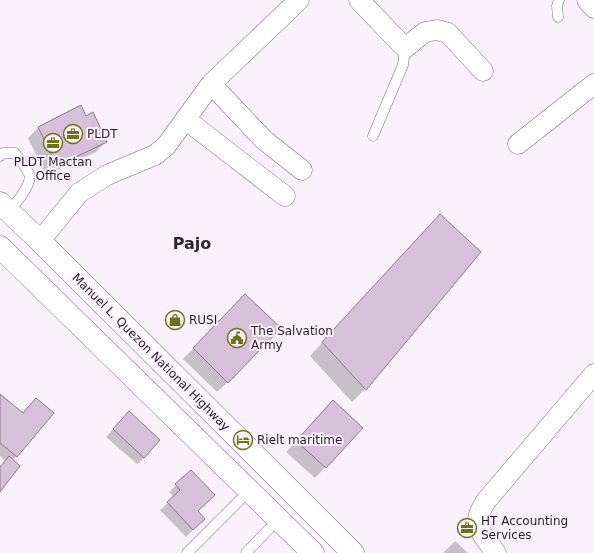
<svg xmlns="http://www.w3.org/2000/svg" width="594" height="553" font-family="'DejaVu Sans',sans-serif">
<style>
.shadow{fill:#0003}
.building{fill:#d7c0da;stroke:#8d778f}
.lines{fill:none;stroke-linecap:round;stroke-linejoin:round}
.service-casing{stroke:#816c84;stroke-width:11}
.minor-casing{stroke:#816c84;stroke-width:21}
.primary-casing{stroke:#816c84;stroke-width:23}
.service{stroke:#fff;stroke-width:10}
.minor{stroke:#fff;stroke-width:20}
.primary{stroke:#fff;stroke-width:22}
.labels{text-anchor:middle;stroke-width:4;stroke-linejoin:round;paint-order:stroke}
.poi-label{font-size:12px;fill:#261e27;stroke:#fbf1fc;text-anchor:start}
.street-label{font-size:12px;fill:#261e27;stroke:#fbf1fc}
.district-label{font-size:16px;font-weight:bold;fill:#342236;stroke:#fbf1fc}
</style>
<rect width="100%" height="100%" fill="#fbf1fc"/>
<path class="shadow" d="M85,117L106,141L96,152L46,175L28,138L39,127Z
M440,215L365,389L352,402L310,356Z
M235,305L228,382L217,392L183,359Z
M0,405L22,414L53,413L12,461L0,490V467L6,461L0,456Z
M323,412L362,428L315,478L286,452Z
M122,420L144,458L137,464L106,437Z
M176,485L206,502L197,511L204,519L186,537L160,510L174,497L169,492Z
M455,541L468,553H443Z"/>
<path class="building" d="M81,105L86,116L93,112L107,142L57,166L38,127Z
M440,214L481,252L366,390L322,342Z
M245,294L281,328L228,383L193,348Z
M0,394L23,413L36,398L54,413L17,457L0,443Z
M333,400L363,428L326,468L296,441Z
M129,411L160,440L144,458L113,429Z
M9,456L20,466L0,492V467Z
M191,470L215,495L198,511L205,519L193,530L167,502L180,490L175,484Z"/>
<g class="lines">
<defs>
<path id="service" d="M558,17L557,6L559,0
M373,136L403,65L405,48
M0,156L3,153H15C19,159 26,167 29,174C33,184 15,204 9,212
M187,553L240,500
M246,553L269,529"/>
<path id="minor" d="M359,0L405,48L425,32L437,30L448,33L483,71
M587,0L594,8
M211,84L264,140L302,170
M185,119L285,196
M518,144L594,84
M40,241L79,193L107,175L155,155L166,146L211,84L299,0
M496,553C491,546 478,531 478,523C477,515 482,508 486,501L594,374"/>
<path id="primary" d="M0,203L40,241L353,553
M0,247L313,553"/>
</defs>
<use href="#service" class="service-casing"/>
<use href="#minor" class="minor-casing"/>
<use href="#primary" class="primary-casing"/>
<use href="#service" class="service"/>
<use href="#minor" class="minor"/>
<use href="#primary" class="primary"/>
</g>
<defs>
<symbol id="office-ring" viewBox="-11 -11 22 22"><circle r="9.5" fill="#fbf1fc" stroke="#6e731a" stroke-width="1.5"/><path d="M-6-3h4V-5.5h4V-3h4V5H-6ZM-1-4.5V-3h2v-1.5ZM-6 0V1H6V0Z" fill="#6e731a"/></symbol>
<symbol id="shop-ring" viewBox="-11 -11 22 22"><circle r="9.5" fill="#fbf1fc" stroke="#6e731a" stroke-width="1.5"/><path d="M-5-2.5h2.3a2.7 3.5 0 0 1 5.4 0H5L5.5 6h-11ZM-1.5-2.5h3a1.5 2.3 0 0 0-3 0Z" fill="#6e731a"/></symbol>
<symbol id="civic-ring" viewBox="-11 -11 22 22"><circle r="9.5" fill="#fbf1fc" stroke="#6e731a" stroke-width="1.5"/><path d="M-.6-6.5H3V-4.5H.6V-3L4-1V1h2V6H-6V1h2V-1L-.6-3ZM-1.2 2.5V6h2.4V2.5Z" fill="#6e731a"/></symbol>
<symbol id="hotel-ring" viewBox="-11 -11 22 22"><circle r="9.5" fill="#fbf1fc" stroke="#6e731a" stroke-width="1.5"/><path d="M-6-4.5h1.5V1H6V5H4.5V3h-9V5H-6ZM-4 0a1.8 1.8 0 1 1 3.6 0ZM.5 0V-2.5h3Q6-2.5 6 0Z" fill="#6e731a"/></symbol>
</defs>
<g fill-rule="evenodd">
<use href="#office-ring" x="62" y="123" width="22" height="22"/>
<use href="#office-ring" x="42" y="132" width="22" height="22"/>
<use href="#shop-ring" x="164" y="309" width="22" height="22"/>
<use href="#civic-ring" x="226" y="327" width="22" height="22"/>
<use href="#hotel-ring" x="232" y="429" width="22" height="22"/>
<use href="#office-ring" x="456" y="517" width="22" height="22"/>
</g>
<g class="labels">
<g class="poi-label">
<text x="87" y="138">PLDT</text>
<text x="53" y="166" text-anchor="middle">PLDT Mactan<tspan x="53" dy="14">Office</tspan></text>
<text x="189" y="324">RUSI</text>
<text x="251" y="335">The Salvation<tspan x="251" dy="14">Army</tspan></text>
<text x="257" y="444">Rielt maritime</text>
<text x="481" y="525">HT Accounting<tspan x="481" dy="14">Services</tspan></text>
</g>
<g class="street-label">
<text transform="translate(151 352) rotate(45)" y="4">Manuel L. Quezon National Highway</text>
</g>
<g class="district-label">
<text x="192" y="249">Pajo</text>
</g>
</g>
</svg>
